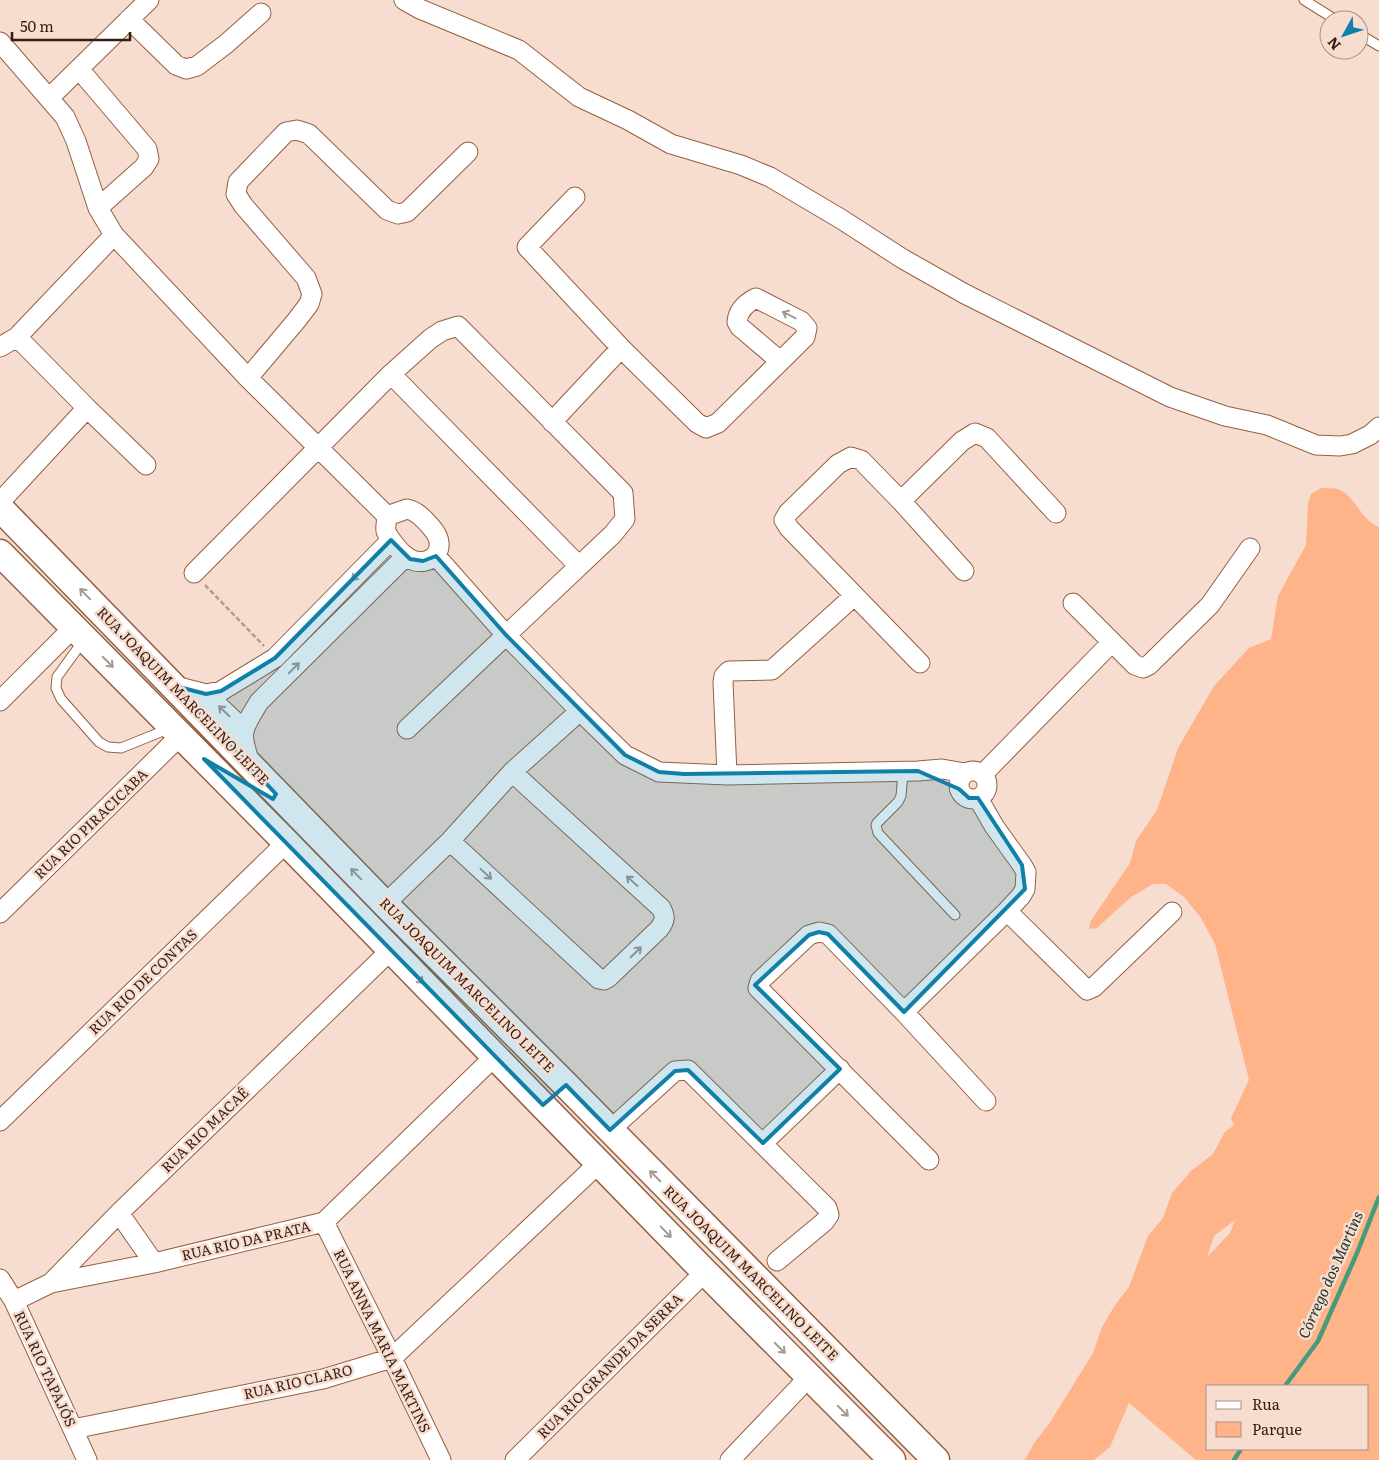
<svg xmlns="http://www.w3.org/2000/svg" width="1379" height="1460" font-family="Literata,serif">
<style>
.green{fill:#feb389;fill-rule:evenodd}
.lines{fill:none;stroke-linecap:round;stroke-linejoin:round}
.stream{stroke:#469b7b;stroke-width:4.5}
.lane-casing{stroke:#965f40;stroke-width:11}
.street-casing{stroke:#965f40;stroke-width:21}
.secondary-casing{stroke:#965f40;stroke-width:29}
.path{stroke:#b49b8e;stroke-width:2.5;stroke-dasharray:5 2.5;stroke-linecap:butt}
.lane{stroke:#fff;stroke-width:9}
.street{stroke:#fff;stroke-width:19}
.secondary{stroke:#fff;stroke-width:26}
.oneway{stroke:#a49a94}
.marked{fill:#1180a8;fill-opacity:0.2;stroke:#1180a8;stroke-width:4;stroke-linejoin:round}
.labels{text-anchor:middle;stroke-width:5;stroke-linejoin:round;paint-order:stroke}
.street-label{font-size:14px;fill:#351e11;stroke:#f7ddd0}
.water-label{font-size:15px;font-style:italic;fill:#1c322b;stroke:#f7ddd0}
</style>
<rect width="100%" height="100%" fill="#f7ddd0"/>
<path class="green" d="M1321,488C1326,488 1333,488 1338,489C1356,496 1361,521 1379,527V1460H1196L1129,1403L1110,1447L1094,1460H1025L1034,1443L1049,1424L1093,1353L1102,1327L1115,1305L1129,1287L1148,1236L1163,1218L1172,1193L1191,1171L1213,1154L1225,1132L1234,1125L1231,1118L1249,1080L1215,944L1201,918L1184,897L1166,884H1153L1131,897L1097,928L1089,929L1090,922L1130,863L1136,841L1157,810L1178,748L1214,686L1249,648L1271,639L1278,596L1306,545L1308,504L1311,494ZM1235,1220L1230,1233L1207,1257L1214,1236ZM1208,1386H1368V1449H1208Z"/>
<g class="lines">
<path class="stream" d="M1285,1386L1318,1341L1357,1253L1379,1197
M1234,1460L1241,1449"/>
<defs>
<path id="lane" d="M1304,0L1336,20
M1359,34L1379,46
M83,641L57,677L56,688L61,699L99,742L108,747L121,748L168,729
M903,772L901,796L898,802L877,823L876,825L878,833L955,915"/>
<path id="street" d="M404,0L420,9L519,50L579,97L628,120L671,144L741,165L770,177L841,219L903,259L965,294L1170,397L1225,416L1267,425L1316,445L1340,446L1352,444L1370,435L1379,427
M129,19L176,65L186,69L197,66L226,44L261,13
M0,42L65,117L76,141L98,208L114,235L248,378L387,516
M79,69L147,149L149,159L144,167L98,208
M49,98L149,0
M575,197L527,247L621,348L697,423L706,428L718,423L805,337L807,328L801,321L756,298C746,303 738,310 737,322L740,327L780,361
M0,347L17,337
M391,374L579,566
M248,378L296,321L309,304L312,294L306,278L243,205L236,194L238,182L286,132L297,130L309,134L387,210L398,214L407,212L468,152
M87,408L146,465
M552,422L621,348
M901,501L962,441L975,433L987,438L1056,513
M0,502L87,408L17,337L114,235
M407,509C417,511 424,519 431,527C452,550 428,570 408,558C403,555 398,549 394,544C392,541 387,535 386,531C385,527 387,520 387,516Z
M436,556L506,635L580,711L625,755L659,772L727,775L918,771L942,769L965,773
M194,573L391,374L430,339L442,331L458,326L623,493L625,519L613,534L407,729
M1073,603L1135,665L1143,668L1149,665L1210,605L1250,548
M920,663L789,528L784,520L788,513L838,464L851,457L861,460L901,501L964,571
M175,686L206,694L221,691L275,658L391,540
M206,694L243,729
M0,701L74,627
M250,763C239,730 242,731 259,702L406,556
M959 785a14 14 0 1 1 28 0a14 14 0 1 1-28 0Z
M983,774L1112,642
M727,775L723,682L724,676L729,671L772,670L854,596
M450,841L599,979L604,980L609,977L659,929C665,921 666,917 661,908L512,772
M385,904L450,841L512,772L580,711
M1007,911L1087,990L1094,987L1172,912
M0,913L181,735
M904,1012L1007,911L1021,896L1025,889L1026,872L1022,865L994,826L978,798
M0,1121L286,843
M610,1130L675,1071L688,1070L827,1208L829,1215L824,1222L777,1261
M763,1143L840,1069
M929,1160L763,993L758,988L760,981L809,935L819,932L828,934L904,1012L986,1101
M119,1213L154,1263
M324,1222L392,1358L441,1460
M0,1279L14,1301L87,1460
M51,1283L154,1263L324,1222L495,1056
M14,1301L51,1283L119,1213L391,950
M73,1429L323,1379L392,1358L599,1163
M515,1460L705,1272
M730,1460L809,1377"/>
<path id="secondary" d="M0,508L385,904L564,1083L936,1460
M0,553L282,838L705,1272L892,1460"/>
</defs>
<use href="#lane" class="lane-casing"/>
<use href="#street" class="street-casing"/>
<use href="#secondary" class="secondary-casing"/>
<path class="path" d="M205,585L264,646"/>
<use href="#lane" class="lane"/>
<use href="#street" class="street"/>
<use href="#secondary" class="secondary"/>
</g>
<defs><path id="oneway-shaft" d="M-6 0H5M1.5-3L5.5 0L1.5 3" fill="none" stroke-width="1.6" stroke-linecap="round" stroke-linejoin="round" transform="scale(1.25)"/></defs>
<g class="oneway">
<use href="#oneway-shaft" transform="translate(789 315) rotate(-153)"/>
<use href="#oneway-shaft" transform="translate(357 575) rotate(135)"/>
<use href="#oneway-shaft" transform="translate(85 594) rotate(-134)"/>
<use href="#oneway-shaft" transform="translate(108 662) rotate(45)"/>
<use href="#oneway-shaft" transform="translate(294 668) rotate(-45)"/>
<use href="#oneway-shaft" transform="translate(224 711) rotate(-136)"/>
<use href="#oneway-shaft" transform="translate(356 874) rotate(-134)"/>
<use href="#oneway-shaft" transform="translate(486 874) rotate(43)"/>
<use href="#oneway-shaft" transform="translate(632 881) rotate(-138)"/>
<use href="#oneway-shaft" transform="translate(636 952) rotate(-44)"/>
<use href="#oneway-shaft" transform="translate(418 978) rotate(45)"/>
<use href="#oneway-shaft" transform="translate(655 1176) rotate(-135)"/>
<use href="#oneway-shaft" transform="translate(666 1232) rotate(46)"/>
<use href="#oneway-shaft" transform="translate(780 1348) rotate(45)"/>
<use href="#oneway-shaft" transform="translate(843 1411) rotate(45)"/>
</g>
<path class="marked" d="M391,540L410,559L423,561L436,556L506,635L625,755L659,772L684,774L918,771L959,789L969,798H978L1022,865L1025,889L904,1012L828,934L819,932L809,935L755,985L840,1069L763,1143L688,1070L675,1071L610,1130L566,1085L543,1105L204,759L273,799L276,794L175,686L206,694L221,691L275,658Z"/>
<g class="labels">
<g class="street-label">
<text transform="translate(183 696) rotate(46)" y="5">RUA JOAQUIM MARCELINO LEITE</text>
<text transform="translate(91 824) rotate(-44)" y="5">RUA RIO PIRACICABA</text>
<text transform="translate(143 982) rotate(-44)" y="5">RUA RIO DE CONTAS</text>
<text transform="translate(467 985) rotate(45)" y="5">RUA JOAQUIM MARCELINO LEITE</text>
<text transform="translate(205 1130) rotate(-44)" y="5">RUA RIO MACAÉ</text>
<text transform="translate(246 1241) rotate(-13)" y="5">RUA RIO DA PRATA</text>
<text transform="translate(751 1273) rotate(45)" y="5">RUA JOAQUIM MARCELINO LEITE</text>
<text transform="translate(382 1341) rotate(64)" y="5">RUA ANNA MARIA MARTINS</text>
<text transform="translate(610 1366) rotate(-45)" y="5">RUA RIO GRANDE DA SERRA</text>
<text transform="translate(45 1369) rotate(65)" y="5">RUA RIO TAPAJÓS</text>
<text transform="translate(298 1382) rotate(-13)" y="5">RUA RIO CLARO</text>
</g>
<g class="water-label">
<text transform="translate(1331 1275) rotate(-66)" y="5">Córrego dos Martins</text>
</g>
</g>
<rect x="1206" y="1385" width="162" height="65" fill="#f7ddd0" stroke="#a99184"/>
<rect x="1216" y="1401" width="25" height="8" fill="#ffffff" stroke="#a99184"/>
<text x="1252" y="1410" font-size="15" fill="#351e11">Rua</text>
<rect x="1216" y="1422" width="25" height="15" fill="#feb389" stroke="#a99184"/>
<text x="1252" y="1435" font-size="15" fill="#351e11">Parque</text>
<g transform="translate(1344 35) rotate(230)"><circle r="24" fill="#f7ddd0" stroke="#a99184"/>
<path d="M0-4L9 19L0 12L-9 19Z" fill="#1180a8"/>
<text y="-8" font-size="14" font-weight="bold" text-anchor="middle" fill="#351e11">N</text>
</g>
<path d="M12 32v8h118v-8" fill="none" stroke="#351e11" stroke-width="2.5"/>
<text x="20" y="32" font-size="15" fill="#351e11" stroke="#f7ddd0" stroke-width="4" paint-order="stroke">50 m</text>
</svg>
